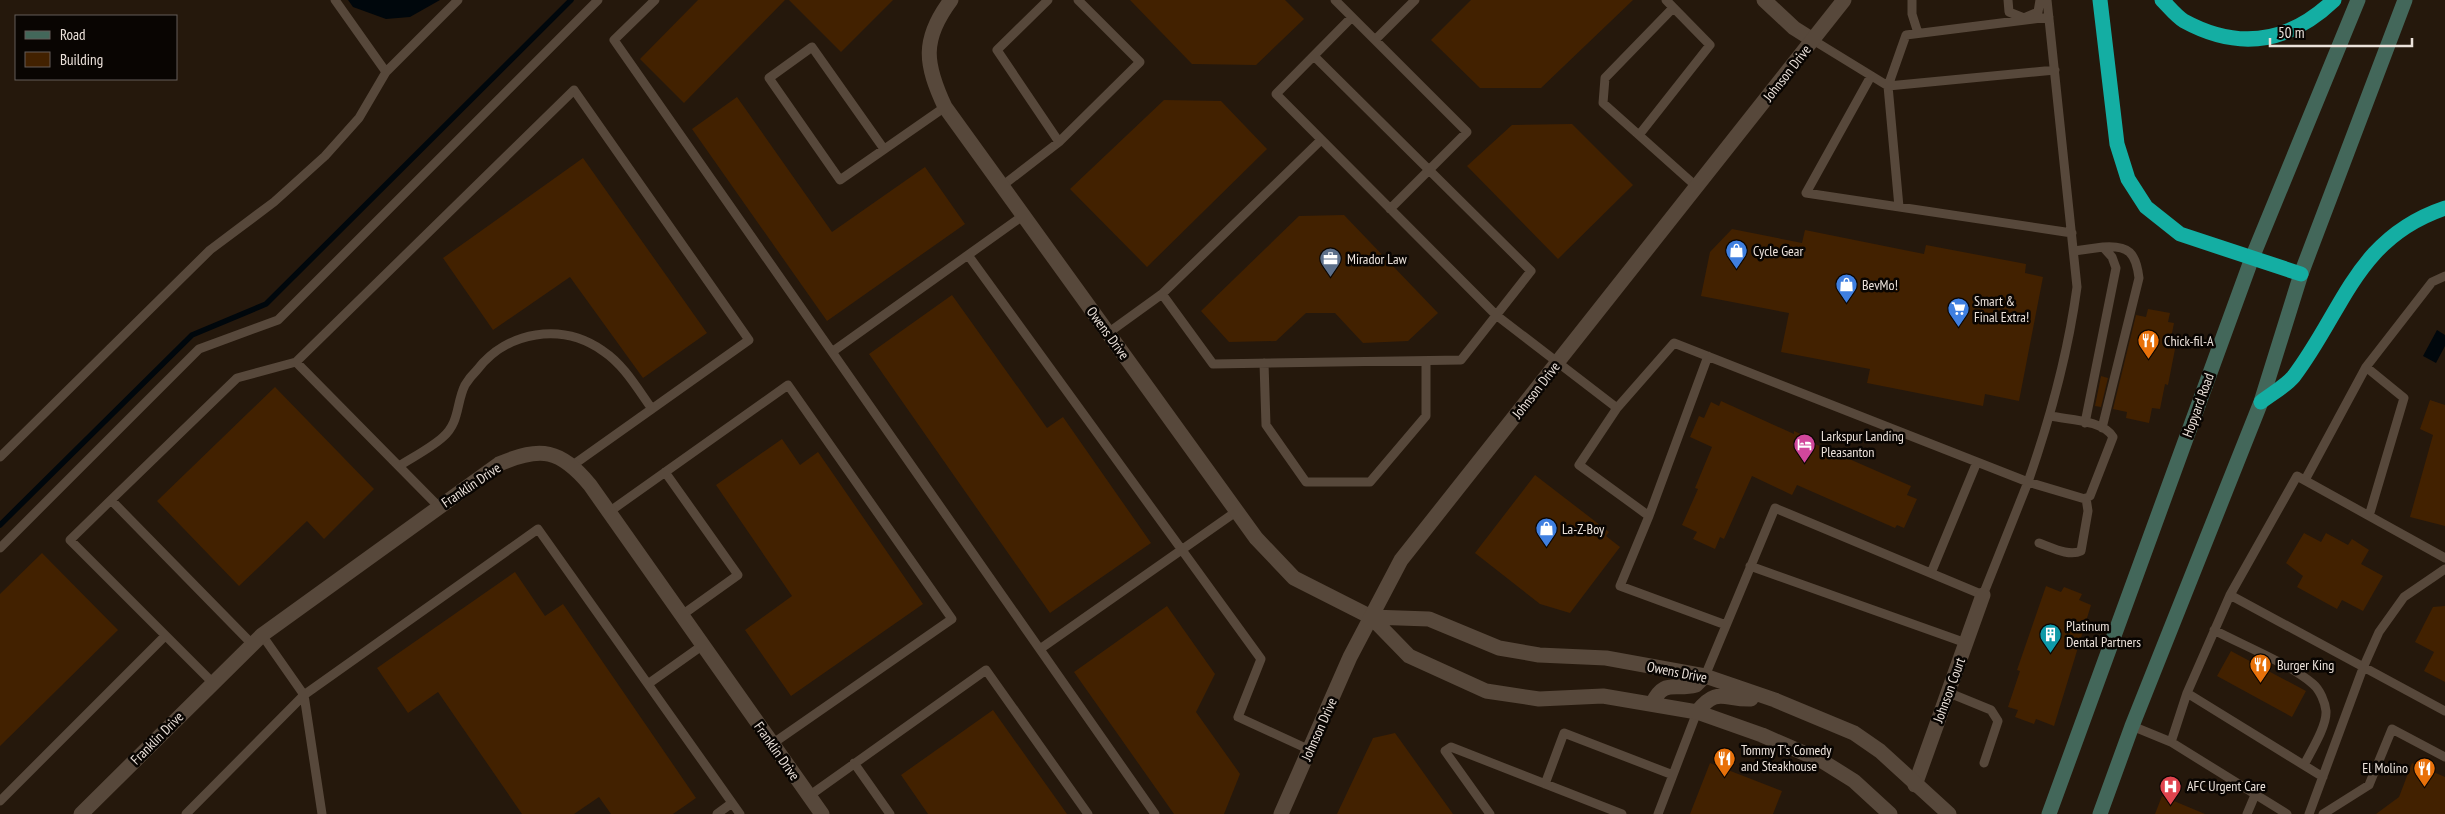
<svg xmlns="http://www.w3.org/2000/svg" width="2445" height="814" font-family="'PT Sans Narrow',sans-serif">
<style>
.water{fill:#00070c}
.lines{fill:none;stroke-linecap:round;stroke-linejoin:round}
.stream{stroke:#00070c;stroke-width:5.5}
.building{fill:#422100}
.service{stroke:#57483b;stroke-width:9}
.minor{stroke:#57483b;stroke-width:15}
.tertiary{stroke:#57483b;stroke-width:15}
.secondary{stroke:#43675a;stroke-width:15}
.motorway{stroke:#14aea3;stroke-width:15}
.labels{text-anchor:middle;stroke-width:5;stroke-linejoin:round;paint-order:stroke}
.street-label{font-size:14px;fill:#ece2db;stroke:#090502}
.poi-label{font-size:14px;fill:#ece2db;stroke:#090502;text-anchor:start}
</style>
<rect width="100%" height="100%" fill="#25180c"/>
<path class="water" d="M348,0H440L410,17L386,19L353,7Z
M2437,330L2445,335V346L2436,363L2423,356Z"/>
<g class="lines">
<path class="stream" d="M0,525L192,335L266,304L571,0"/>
</g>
<path class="building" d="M698,0H785L684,103L640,59Z
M789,0H893L841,52Z
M1130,0H1285L1304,19L1256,65L1192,64Z
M1471,0H1633L1541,88H1480L1431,40Z
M737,97L832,232L925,167L965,224L827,321L692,129Z
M1164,100L1221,101L1267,149L1147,267L1070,189Z
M1572,124L1633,185L1558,259L1467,166L1512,125Z
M583,158L707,333L643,378L570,277L493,330L443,258Z
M1344,215L1438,313L1408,341L1363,343L1335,313H1306L1276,341L1229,342L1201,311L1299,216Z
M1732,229L1802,243L1805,230L1924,254L1926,245L2026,264L2025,273L2043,277L2019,401L1985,394L1983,406L1867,383L1870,369L1781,352L1789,313L1701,296L1710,252Z
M952,295L1047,428L1063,417L1151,543L1050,613L869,354Z
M2148,309L2170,313L2168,322L2174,323L2170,343L2176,344L2168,385L2165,384L2160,409L2152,408L2149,423L2126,418L2127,412L2113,409L2136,315L2146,317Z
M2101,376L2108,378L2101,407L2095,406Z
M275,387L374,489L324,539L307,521L239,586L157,501Z
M2430,400L2445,405V526L2410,517L2433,435L2420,429Z
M1721,401L1794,434V431L1816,441L1815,444L1911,486L1907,495L1917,499L1904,528L1897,525L1895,528L1797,485L1792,495L1752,476L1724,539L1720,537L1715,549L1693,539L1697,532L1682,525L1698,489L1695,488L1712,447L1690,437L1699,416L1704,418L1711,402L1719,406Z
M782,439L800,465L818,452L923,604L791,696L745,630L792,596L716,485Z
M1535,475L1609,532L1606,536L1620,547L1570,613L1540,604L1475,553Z
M2304,533L2321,542L2326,533L2348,545L2352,539L2369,550L2361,564L2383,576L2363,611L2342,600L2337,609L2297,587L2303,576L2286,563Z
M42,553L118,630L0,746V594Z
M515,572L545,616L563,604L696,798L673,814H611L599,797L574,814H522L438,692L408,713L377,668Z
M2046,586L2061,592L2064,587L2082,594L2079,600L2091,605L2054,726L2036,719L2034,724L2015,717L2018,710L2008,707L2020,671L2017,670Z
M1167,606L1215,674L1196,712L1240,774L1224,814H1174L1074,672Z
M2445,606V682L2424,671L2434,652L2415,642L2433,607Z
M2231,651L2306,691L2292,717L2217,676Z
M993,710L1067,814H928L901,775Z
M1395,733L1453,814H1337L1373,738Z
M1710,763L1782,791L1773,814H1690Z
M2412,763L2445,777V814H2376L2399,797Z
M2162,796L2205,814H2155Z"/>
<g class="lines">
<path class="service" d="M335,0L386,72
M655,0L614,40L1155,814
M1048,0L997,50L1059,142
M1335,0L1467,132L1390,209
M1912,0V14L1918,33
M2008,0L2009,12L2024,18L2038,12L2040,0
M1673,8L1605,78L1603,103L1697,187
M1352,17L1276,94L1496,315L1617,408
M1375,40L1415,0
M1813,40L1888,86L2055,70
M1871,76L1806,193L2072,233
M1639,135L1710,45L1666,0
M884,149L812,47L769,78L840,180L945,107
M1002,186L1059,142L1140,62L1078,0
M1899,207L1888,86L1906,35L2049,17
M2074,251L2103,247L2112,257L2116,268L2085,423
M968,255L1261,659L1238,717L1310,750
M1162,294L1213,364L1461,360L1531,271L1314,56
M1108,333L1162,294L1321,140
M832,352L1024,215
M296,362L439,507
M1264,363L1266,425L1306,482H1370L1426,416V361
M2366,367L2404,398L2369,516
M2102,428L2139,278C2136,253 2129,245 2103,247
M0,457L210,250L274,202L325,156L359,118L386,72L458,0
M399,466C413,457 431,448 443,437C460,422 456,403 465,385C468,380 473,374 477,370C507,331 562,322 603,351C624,365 637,388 652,409
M665,472L738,575L682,615
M2305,480L2366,367L2432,282L2445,276
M111,500L70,540L212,682
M609,512L788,385L952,619L772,744
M1649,516L1708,356
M2039,543C2051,547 2069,557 2081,551L2088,511L2086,498
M0,548L199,349L278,320L598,0
M1750,566L1966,643
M1931,573L1977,462
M2230,595L2445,711
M1726,625L1620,586L1649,516L1579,465L1617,408L1674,343L2028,482C2050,419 2068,354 2077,287L2047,0
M2214,630C2242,645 2290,664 2313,684C2320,690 2325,702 2326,711C2327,726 2311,751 2304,765
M262,635L304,695L322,814
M252,644L111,500L237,378L296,362L574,90L749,340L573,465
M1040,649L1237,511
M1705,676L1775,508L1983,595L2028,482L2085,499L2090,496L2113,437C2103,420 2069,420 2051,416
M648,684L703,645
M1947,692L1991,710L1998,721L1984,763
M2187,693L2323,777
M2132,726L2171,742L2287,814
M2171,742L2187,693L2230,595L2297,476L2445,558
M854,763L890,814
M1545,784L1564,733L1673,775
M809,796L986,670L1088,814
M0,801L165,636
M186,814L304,695L538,529L740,814
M717,814L732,803
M1490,814L1445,751L1451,747L1622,814
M1658,814L1697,712
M2247,814L2255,795
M2309,814L2363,668L2379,632L2404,597L2445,569
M2323,814L2369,785L2392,729L2445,757"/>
<path class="minor" d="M951,0C921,40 925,64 945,107L1256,538L1294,578L1371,617
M1764,0L1794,28L1813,40
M1915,785L1983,595"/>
<path class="tertiary" d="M1371,617L1429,619L1499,648L1539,655L1606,658L1705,676L1775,700L1854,733L1880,751L1949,814
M1371,617L1409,656L1486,691L1539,699L1603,696L1697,712L1762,735L1822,761L1854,781L1890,814
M1652,704C1664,678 1674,691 1696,685L1705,676
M1697,712C1717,686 1724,700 1751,699
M81,814L262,635L499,464C541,446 560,449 590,485L822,814
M1281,814L1350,657L1401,560L1844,0"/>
<path class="secondary" d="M2049,814L2252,258L2358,0
M2100,814L2132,726L2261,402L2301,274L2405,0"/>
<path class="motorway" d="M2100,0L2117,144L2128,179L2146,207L2180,234L2301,274
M2162,0C2169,7 2176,16 2184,21C2239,51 2289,43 2334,0
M2261,402C2271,394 2286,386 2294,376C2344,310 2356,238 2445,208"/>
</g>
<defs>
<symbol id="shop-pin" viewBox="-11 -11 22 30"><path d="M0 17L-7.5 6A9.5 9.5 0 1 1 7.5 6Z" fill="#3f7fe0" stroke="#090502"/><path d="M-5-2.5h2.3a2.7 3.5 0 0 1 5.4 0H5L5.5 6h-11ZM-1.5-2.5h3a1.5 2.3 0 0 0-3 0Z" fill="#fff"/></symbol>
<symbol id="office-pin" viewBox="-11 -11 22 30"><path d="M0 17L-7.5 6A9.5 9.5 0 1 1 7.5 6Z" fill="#5c6f8a" stroke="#090502"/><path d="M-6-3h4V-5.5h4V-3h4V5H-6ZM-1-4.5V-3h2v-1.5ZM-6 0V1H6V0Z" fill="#fff"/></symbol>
<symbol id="supermarket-pin" viewBox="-11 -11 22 30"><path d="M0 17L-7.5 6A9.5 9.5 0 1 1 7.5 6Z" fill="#3f7fe0" stroke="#090502"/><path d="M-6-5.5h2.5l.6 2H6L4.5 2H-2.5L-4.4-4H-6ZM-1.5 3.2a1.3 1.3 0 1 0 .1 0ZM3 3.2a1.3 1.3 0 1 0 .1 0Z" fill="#fff"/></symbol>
<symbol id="restaurant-pin" viewBox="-11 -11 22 30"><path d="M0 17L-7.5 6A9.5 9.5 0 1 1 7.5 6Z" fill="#e8710a" stroke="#090502"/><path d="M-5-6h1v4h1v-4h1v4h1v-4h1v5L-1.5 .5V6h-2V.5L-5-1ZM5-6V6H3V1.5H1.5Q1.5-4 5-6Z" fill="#fff"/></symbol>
<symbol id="hotel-pin" viewBox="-11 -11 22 30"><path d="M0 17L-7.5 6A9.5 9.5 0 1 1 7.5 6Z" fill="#d1479c" stroke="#090502"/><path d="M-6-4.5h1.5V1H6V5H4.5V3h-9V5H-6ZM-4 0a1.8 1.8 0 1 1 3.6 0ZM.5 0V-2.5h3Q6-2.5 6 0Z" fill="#fff"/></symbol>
<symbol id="building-pin" viewBox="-11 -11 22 30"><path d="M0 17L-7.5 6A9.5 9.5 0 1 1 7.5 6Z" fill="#0f9aa8" stroke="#090502"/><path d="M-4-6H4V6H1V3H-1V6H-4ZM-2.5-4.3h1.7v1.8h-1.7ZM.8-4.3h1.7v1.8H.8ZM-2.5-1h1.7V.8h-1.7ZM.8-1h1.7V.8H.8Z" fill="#fff"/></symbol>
<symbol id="hospital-pin" viewBox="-11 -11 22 30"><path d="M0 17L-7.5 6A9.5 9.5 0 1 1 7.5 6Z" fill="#e0444e" stroke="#090502"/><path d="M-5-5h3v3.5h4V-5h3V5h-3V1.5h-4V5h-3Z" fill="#fff"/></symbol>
</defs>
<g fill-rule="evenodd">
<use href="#shop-pin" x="1724" y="238" width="25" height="34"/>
<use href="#office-pin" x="1318" y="246" width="25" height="34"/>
<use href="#shop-pin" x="1834" y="272" width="25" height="34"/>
<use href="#supermarket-pin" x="1946" y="296" width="25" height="34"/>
<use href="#restaurant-pin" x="2136" y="328" width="25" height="34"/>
<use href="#hotel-pin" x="1792" y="432" width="25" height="34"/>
<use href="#shop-pin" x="1534" y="516" width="25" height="34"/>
<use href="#building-pin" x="2038" y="622" width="25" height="34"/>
<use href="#restaurant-pin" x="2248" y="652" width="25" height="34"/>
<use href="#restaurant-pin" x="1712" y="746" width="25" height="34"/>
<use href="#restaurant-pin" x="2412" y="756" width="25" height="34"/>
<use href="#hospital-pin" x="2158" y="774" width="25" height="34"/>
</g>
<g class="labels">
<g class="street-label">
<text transform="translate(1787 73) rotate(-52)" y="5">Johnson Drive</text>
<text transform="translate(1108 333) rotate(54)" y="5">Owens Drive</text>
<text transform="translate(1536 390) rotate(-52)" y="5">Johnson Drive</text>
<text transform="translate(2198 405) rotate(-70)" y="5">Hopyard Road</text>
<text transform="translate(471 485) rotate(-34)" y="5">Franklin Drive</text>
<text transform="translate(1677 672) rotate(11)" y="5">Owens Drive</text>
<text transform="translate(1949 690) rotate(-70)" y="5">Johnson Court</text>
<text transform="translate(1319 729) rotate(-66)" y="5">Johnson Drive</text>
<text transform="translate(157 738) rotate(-45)" y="5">Franklin Drive</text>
<text transform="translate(777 751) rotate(55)" y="5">Franklin Drive</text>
</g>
<g class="poi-label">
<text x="1753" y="256">Cycle Gear</text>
<text x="1347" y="264">Mirador Law</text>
<text x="1862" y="290">BevMo!</text>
<text x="1974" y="306">Smart &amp;<tspan x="1974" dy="16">Final Extra!</tspan></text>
<text x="2164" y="346">Chick-fil-A</text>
<text x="1821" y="441">Larkspur Landing<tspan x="1821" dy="16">Pleasanton</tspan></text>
<text x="1562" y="534">La-Z-Boy</text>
<text x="2066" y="631">Platinum<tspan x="2066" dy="16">Dental Partners</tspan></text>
<text x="2277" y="670">Burger King</text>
<text x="1741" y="755">Tommy T's Comedy<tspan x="1741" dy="16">and Steakhouse</tspan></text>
<text x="2408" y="773" text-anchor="end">El Molino</text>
<text x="2187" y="791">AFC Urgent Care</text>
</g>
</g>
<rect x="15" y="15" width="162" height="65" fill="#090502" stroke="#645d59"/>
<rect x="25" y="31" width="25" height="8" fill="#43675a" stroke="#645d59"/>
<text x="60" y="40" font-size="15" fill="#ece2db">Road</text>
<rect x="25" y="52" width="25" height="15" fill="#422100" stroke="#645d59"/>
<text x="60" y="65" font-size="15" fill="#ece2db">Building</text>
<path d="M2270 38v8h142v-8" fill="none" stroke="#ece2db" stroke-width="2.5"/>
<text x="2278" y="38" font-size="15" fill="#ece2db" stroke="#090502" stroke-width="4" paint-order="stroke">50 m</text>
</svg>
